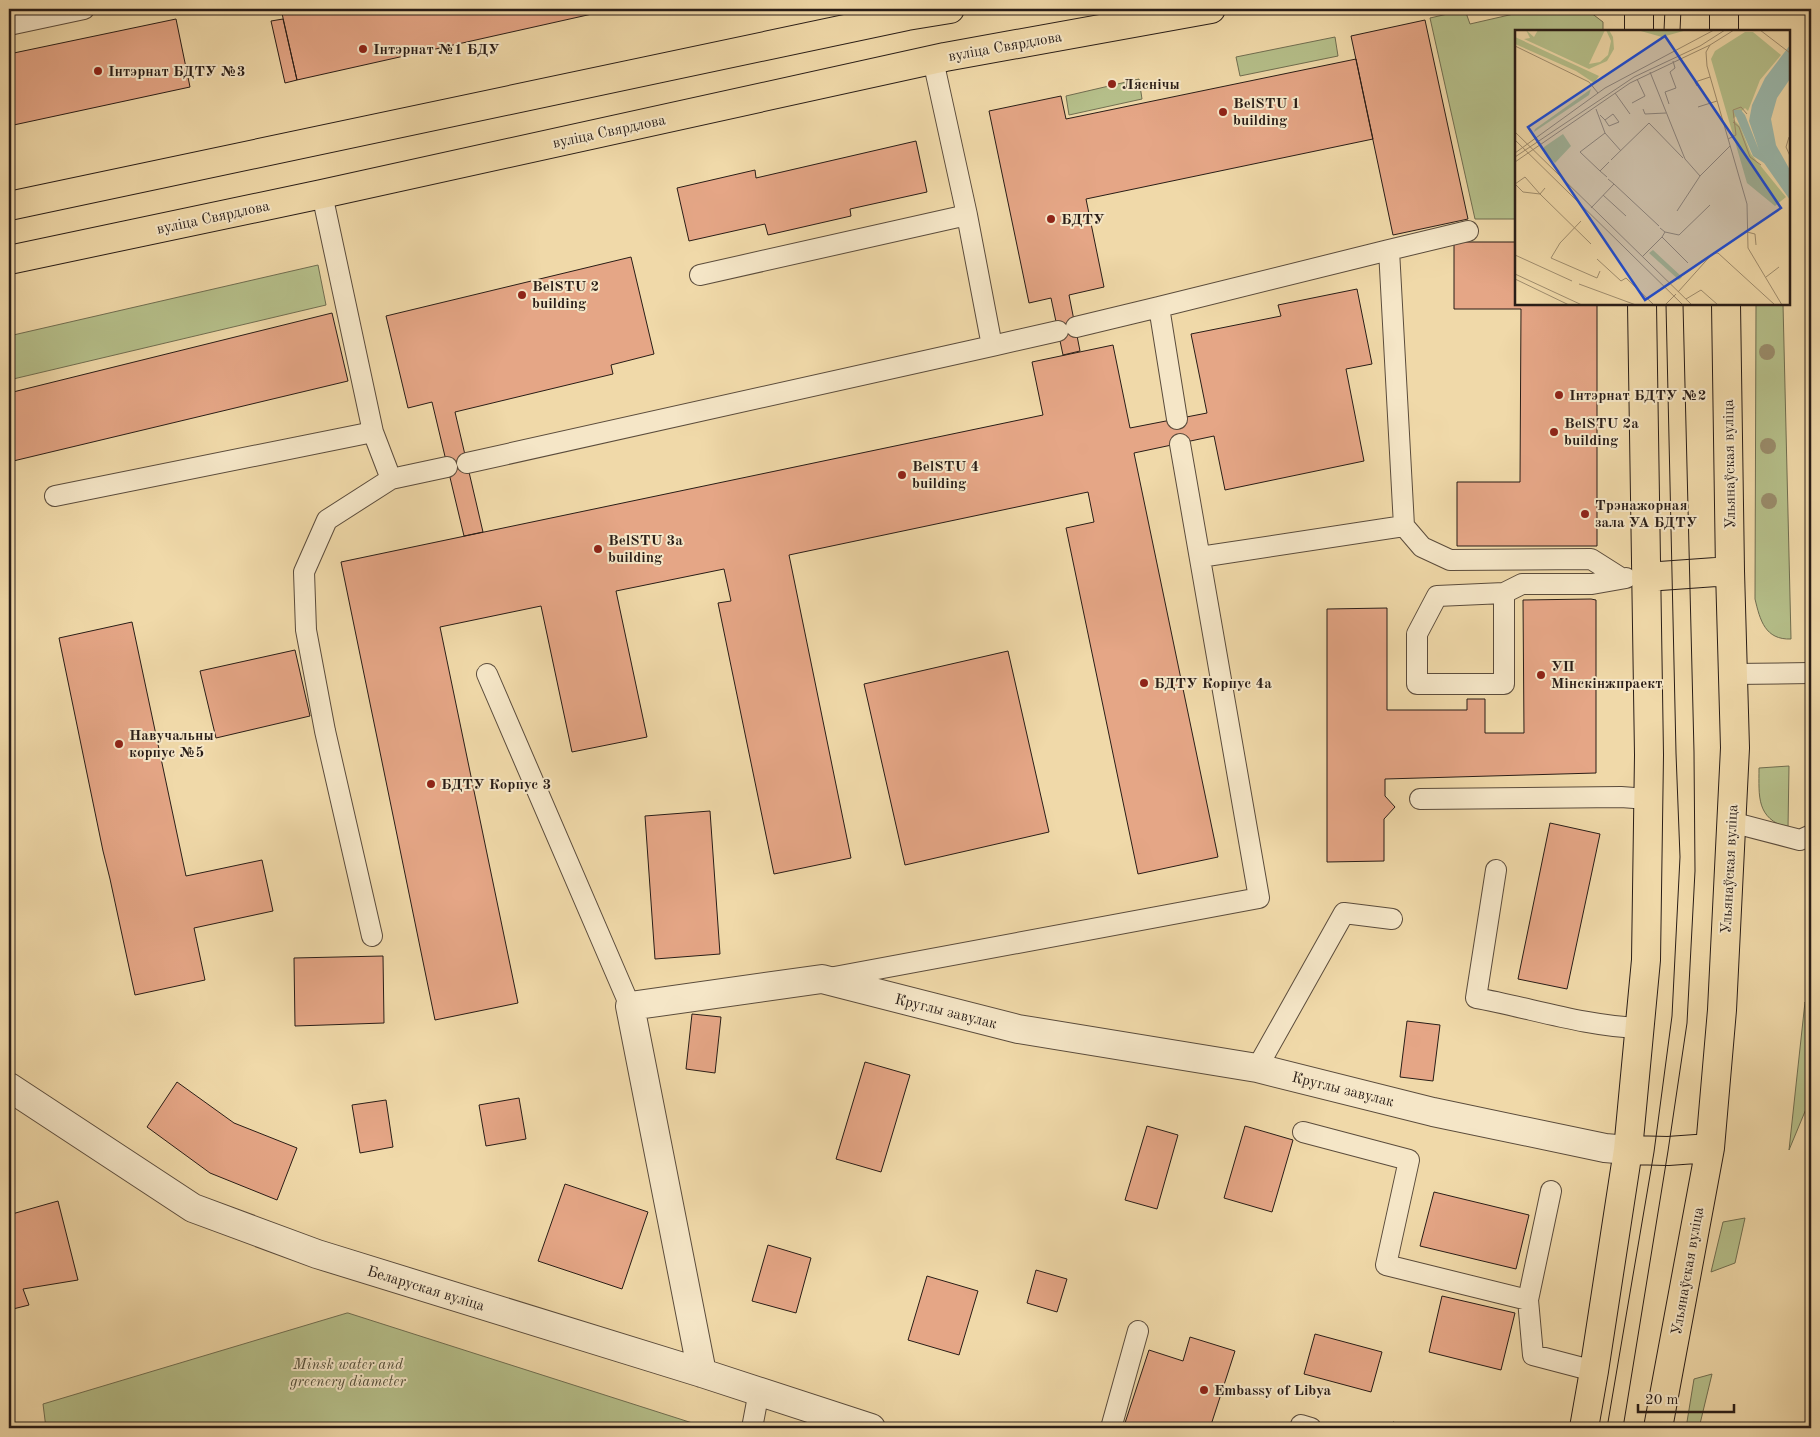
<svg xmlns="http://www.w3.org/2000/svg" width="1820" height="1437" font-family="'Old Standard TT',serif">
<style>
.green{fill:#b6c08b;stroke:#706e51}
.building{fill:#e5a686;stroke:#291d17}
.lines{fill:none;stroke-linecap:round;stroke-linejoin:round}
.service-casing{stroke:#5b4c3c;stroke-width:22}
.minor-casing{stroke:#5b4c3c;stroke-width:30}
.primary-casing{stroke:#291d17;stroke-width:30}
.service{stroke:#f5e6c7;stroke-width:20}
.minor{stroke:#f5e6c7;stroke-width:28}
.primary{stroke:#f0d9a9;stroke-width:28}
.tram{stroke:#291d17;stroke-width:1}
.tree{fill:#9a8d6c}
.poi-dot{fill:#8f2418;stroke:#f5e6c7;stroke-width:2}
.labels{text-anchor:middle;stroke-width:4;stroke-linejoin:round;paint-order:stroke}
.street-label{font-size:15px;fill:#291d17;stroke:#f5e6c7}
.poi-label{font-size:15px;font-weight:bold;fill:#291d17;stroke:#f5e6c7;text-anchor:start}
.park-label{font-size:15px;font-style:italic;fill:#534e3a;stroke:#f5e6c7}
.inset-road{fill:none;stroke:#a08e6f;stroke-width:1}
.view{fill:#1d4ed8;fill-opacity:0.15;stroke:#1d4ed8;stroke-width:2.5}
.inset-edge{fill:none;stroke:#291d17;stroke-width:2.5}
</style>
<rect width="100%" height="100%" fill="#f0d9a9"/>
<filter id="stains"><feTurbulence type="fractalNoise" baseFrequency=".004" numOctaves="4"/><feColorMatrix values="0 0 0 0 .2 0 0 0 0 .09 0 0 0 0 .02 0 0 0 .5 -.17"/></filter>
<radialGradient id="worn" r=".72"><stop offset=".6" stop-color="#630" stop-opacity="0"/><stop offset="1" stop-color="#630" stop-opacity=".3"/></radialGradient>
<path class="green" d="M1532,9H1586L1603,22V31H1516V219H1475L1430,18L1465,10L1470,24L1531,10Z
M1335,37L1338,56L1240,76L1236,57Z
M1139,79L1142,99L1069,115L1066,96Z
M318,265L326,305L9,380V336Z
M1756,304H1783L1791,639C1765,640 1760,620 1755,599Z
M1789,766L1788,828C1756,818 1759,797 1759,768Z
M1805,1002L1811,1017V1097L1789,1150Z
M1745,1218L1735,1263L1711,1272L1723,1222Z
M347,1313H348L708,1428H46L43,1404Z
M1712,1374L1699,1428H1686L1694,1379Z"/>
<path class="building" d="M281,9H591L592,14L297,80Z
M176,19L190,87L9,126V54Z
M283,19L297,80L285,83L271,21Z
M1425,20L1468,219L1393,235L1351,36Z
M1356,59L1373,139L1086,199L1104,287L1069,295L1080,351L1063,355L1051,298L1029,303L989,111L1061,96L1066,119Z
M916,141L927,192L850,209L851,216L768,235L765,224L689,241L677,188L755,170L756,178Z
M1454,242H1516V304H1597V546H1457V482H1520L1521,309H1454Z
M631,257L654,354L611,365L613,374L455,412L483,532L464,536L432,402L408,408L386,316Z
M1357,289L1372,364L1346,369L1364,461L1225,490L1214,436L1134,453L1218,857L1138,874L1066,528L1094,522L1088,492L789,555L851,858L774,874L718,603L731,601L724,569L616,591L647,737L572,752L541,606L440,627L518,1003L435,1020L341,562L1043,415L1032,362L1113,345L1130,428L1207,413L1191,334L1281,316L1278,305Z
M332,313L348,381L9,462V393Z
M1591,599L1596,600V773L1385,779V796L1395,807L1384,819V861L1327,862V609L1387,608V710H1467V699H1485V733H1524L1523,600Z
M132,622L186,876L262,860L273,911L194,928L205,980L135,995L110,879L103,851L59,638Z
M295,650L310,716L216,738L200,671Z
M1008,651L1049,832L905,865L864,684Z
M710,811L720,954L655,959L645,816Z
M1550,823L1600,834L1567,989L1518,979Z
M383,956L384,1023L295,1026L294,958Z
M692,1014L721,1017L715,1073L686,1069Z
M1407,1021L1440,1025L1433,1081L1400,1077Z
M865,1062L910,1075L881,1172L836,1159Z
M177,1082L234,1123L297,1148L277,1200L210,1173L147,1127Z
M519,1098L526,1139L486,1146L479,1105Z
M386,1100L393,1147L360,1153L352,1105Z
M1147,1126L1178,1135L1157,1209L1125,1200Z
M1245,1126L1293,1140L1272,1212L1224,1198Z
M565,1184L648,1212L622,1289L538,1261Z
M1434,1192L1529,1215L1516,1269L1420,1246Z
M58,1201L78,1280L23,1289L29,1305L9,1310V1203L12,1214Z
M768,1245L811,1258L796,1313L752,1301Z
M1036,1270L1067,1279L1057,1312L1027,1303Z
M927,1276L978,1291L959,1355L908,1340Z
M1442,1296L1515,1313L1501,1370L1429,1352Z
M1315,1334L1382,1352L1371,1392L1304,1374Z
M1190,1337L1235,1351L1210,1428H1130L1124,1426L1149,1350L1183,1361Z
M1393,1422L1412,1428H1391Z"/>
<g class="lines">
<defs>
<path id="service" d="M9,25L84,9
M933,60L967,215L992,346L1058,331
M322,194L373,432
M1389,250L1468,231
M700,275L967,215
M1159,307L1389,250L1404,526L1422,547L1450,560L1591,559L1621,578
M1076,327L1159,307L1177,419
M467,463L992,346
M55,496L373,432L391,479L447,467
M1200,557L1404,526
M1504,593L1437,596L1417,634V684H1504V593L1522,584H1592L1626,578
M487,674L630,1006
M1733,674L1811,673
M1420,799L1621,797L1648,799
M1731,822L1800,840L1811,835
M1496,870L1476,998C1531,1008 1584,1026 1640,1028
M372,936L325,731L306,630L304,572L327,520L391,479
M829,978L1259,898L1180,444
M1257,1068L1344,913L1392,919
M1303,1132L1409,1160L1386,1265L1528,1300L1533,1355L1594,1371
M1528,1300L1551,1191
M1301,1425L1311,1428
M752,1428L759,1391
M1111,1428L1138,1331"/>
<path id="minor" d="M9,1087L193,1208L317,1254L702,1373L871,1428
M702,1373L630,1006L822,979L1018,1029L1257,1068L1433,1112L1605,1148L1628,1150"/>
<path id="primary" d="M1639,9V31
M1724,31V9
M9,206L907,16L950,9
M9,260L322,194L945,57L1211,9
M1646,577L1730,571
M1628,1150L1668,1151L1710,1148
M1584,1428L1594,1371L1628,1150L1646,960L1649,755L1642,304
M1658,1428L1710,1148L1722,1010L1735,748L1730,571L1726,304"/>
</defs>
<use href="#service" class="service-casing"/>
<use href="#minor" class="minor-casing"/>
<use href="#primary" class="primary-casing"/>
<use href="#service" class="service"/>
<use href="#minor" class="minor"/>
<use href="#primary" class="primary"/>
<path class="tram" d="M1664,31L1665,9
M1680,31L1681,9
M1607,1428L1654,1152L1672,1016L1680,857L1676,753L1666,304
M1623,1428L1668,1151L1687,1023L1695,871L1694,752L1683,304"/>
</g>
<g class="tree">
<circle cx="1767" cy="352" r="8"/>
<circle cx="1768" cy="446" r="8"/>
<circle cx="1769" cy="501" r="8"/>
</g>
<g class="poi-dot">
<circle cx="363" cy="49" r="5"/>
<circle cx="98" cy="71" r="5"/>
<circle cx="1112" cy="84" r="5"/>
<circle cx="1223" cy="112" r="5"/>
<circle cx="1051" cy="219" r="5"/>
<circle cx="522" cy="295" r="5"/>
<circle cx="1559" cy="395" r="5"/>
<circle cx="1554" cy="432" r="5"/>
<circle cx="902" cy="475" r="5"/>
<circle cx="1585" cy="514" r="5"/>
<circle cx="598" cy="549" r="5"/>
<circle cx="1541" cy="675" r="5"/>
<circle cx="1144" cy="683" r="5"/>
<circle cx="119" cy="744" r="5"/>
<circle cx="431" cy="784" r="5"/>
<circle cx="1204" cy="1390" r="5"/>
</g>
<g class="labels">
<g class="street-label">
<text transform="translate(1005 46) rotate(-10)" y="5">вуліца Свярдлова</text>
<text transform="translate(609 131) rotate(-12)" y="5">вуліца Свярдлова</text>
<text transform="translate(213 217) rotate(-12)" y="5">вуліца Свярдлова</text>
<text transform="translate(1729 464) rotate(-91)" y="5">Ульянаўская вуліца</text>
<text transform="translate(1729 869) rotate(-87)" y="5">Ульянаўская вуліца</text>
<text transform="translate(946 1011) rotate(14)" y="5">Круглы завулак</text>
<text transform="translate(1343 1089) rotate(14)" y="5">Круглы завулак</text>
<text transform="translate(1687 1271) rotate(-80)" y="5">Ульянаўская вуліца</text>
<text transform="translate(426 1288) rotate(17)" y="5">Беларуская вуліца</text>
</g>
<g class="poi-label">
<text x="373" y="54">Інтэрнат №1 БДУ</text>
<text x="108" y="76">Інтэрнат БДТУ №3</text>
<text x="1122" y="89">Ляснічы</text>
<text x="1233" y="108">BelSTU 1<tspan x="1233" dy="17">building</tspan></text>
<text x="1061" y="224">БДТУ</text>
<text x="532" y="291">BelSTU 2<tspan x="532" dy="17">building</tspan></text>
<text x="1569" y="400">Інтэрнат БДТУ №2</text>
<text x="1564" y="428">BelSTU 2a<tspan x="1564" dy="17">building</tspan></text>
<text x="912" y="471">BelSTU 4<tspan x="912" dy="17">building</tspan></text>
<text x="1595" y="510">Трэнажорная<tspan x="1595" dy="17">зала УА БДТУ</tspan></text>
<text x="608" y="545">BelSTU 3a<tspan x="608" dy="17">building</tspan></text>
<text x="1551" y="671">УП<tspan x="1551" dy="17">Мінскінжпраект</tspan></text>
<text x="1154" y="688">БДТУ Корпус 4а</text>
<text x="129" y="740">Навучальны<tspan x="129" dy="17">корпус №5</tspan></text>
<text x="441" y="789">БДТУ Корпус 3</text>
<text x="1214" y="1395">Embassy of Libya</text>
</g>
<g class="park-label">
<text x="348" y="1369">Minsk water and<tspan x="348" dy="17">greenery diameter</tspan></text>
</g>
</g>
<g transform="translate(1515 30)">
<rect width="275" height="275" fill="#f0d9a9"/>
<path d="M11,0L19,7L23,0H90L74,34L85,32L93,25L96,11L91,0H94L98,7L99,19L92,31L74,39L9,9L15,8ZM122,0H172L147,7ZM230,2H238L266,25L245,50L233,81L230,78L218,89L225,96L236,124L271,167L260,176L232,153L196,29L200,21ZM0,7L84,46L79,53L61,41L0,14ZM76,59L74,65L19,102L20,99ZM48,104L56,116L40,133L29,123V117ZM138,220L167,247L164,250L134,223Z" fill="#b6c08b"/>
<path d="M275,15V49L262,68L256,89L261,115L275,140V170L249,133L238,126L218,80H226L230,85L244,120L234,91L237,75L250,48Z" fill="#9bb9ad"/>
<path class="inset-road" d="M245,0L275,23M0,16L74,52L83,63M192,36L232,174L233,218L267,275M192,36L191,22L195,15M135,42L170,129L185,146L215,116M182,56L180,52L195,47M100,63L115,84M117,73L130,66L122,49M154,74L150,62L161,58L155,42L160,38L158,31M183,77L202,71M81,79L90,103L65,122L85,141M128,79L130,84L151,83M85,85L90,90L98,84L104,92L94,96L90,90M218,92L224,97L235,127L246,135M0,102L177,275M90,103L106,121M274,107L271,117L275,126M213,109L221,105L218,80L226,77L232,84M0,110L168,275M0,123L90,58L199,0M0,127L119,47L185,16L210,0M96,130L134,93L168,128M0,132L115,53L195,15L219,0M92,147L85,141L94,132M99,154L144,196M30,158L25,164L10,147L0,154L8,162L25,164L76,214M88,165L111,186M76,178L99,154L93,149M162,181L185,146M66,191L45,213L36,228L82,248L85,241M145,198L150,202L147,207L173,233M150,202L164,205L195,175M232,202L240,204L241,215M0,225L57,251M127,227L147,207M82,229L106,251L111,248L139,275M0,244L67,275M251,247L264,237M0,249L54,275M64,254L121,275M163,262L198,223H203L260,275M171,269L186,260L203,275M150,275L161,264"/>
<path class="view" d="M150,6L266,178L130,270L13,97Z"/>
<rect width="275" height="275" class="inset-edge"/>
</g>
<rect width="1820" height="1437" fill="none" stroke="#f0d9a9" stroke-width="30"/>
<rect x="10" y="10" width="1800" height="1417" fill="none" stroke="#291d17" stroke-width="2.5"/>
<rect x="15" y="15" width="1790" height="1407" fill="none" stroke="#291d17"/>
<path d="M1638 1404v8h96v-8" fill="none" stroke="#291d17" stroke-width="2.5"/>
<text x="1645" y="1404" font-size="15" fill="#291d17" stroke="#f5e6c7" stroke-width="4" paint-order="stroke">20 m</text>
<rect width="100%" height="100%" filter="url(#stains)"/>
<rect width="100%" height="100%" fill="url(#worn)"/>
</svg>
